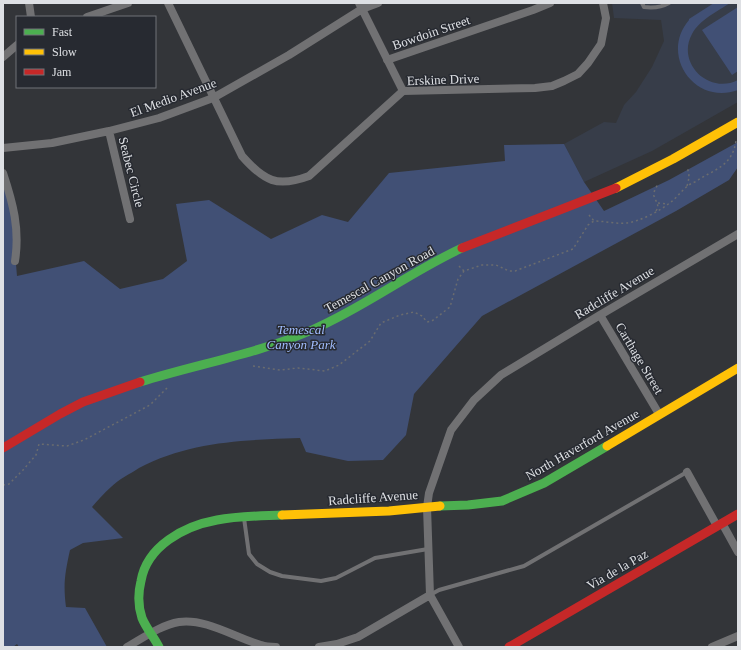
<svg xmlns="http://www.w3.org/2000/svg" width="741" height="650" font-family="'Times New Roman',serif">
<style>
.built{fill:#373d49}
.green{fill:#415075}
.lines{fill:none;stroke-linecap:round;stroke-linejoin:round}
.path{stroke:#6a6c6f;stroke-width:1.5;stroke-dasharray:2 3;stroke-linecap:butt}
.lane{stroke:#717173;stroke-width:4}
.street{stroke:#717173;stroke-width:8}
.fast{stroke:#4caf50;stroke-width:9}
.slow{stroke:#ffc107;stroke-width:9}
.jam{stroke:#c62828;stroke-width:9}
.labels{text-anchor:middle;stroke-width:3;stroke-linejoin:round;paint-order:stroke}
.street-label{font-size:13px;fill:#dee0e4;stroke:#272a31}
.park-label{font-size:13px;font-style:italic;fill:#a2beff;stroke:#272a31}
</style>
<rect width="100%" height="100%" fill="#333539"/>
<path class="built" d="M612,3H738V102L652,151L584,182L564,144L604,122L616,123L624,105L636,92L652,67L664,41L661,20L614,18Z"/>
<path class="green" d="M714,3H730C718,11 699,20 692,34C676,63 709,95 738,80V90C695,106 659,55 689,20V19Z
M738,7V71L732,75L702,30Z
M738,142V167L729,180L676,211L482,316L414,394L406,435L383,460L348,461L306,452L300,438C244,440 190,441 139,468C130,474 119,479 111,487C104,493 98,500 92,507L123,538L83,543L70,550C65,573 63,584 66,607L85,608L107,647H19L17,644L13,647H3V173L10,193L17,276L84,261L120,289L163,279L187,261L176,204L209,200L271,239L322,215L348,222L389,173L505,161L504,145L564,144L584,182L604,211L669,180Z"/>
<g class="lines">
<path class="path" d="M687,186C689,179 690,174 687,168
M658,203L668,204
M656,211C660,204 656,203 654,196C653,192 656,188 658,184
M589,215L594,221
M459,266L464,271
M253,366L280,370L298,368L325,371L339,365L370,341L381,323L400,315L414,312L422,316L427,322L432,321L450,307L458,279L464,271L482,265H496L509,271H515L573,249L588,225L594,221C605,221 615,224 626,223C639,222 660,211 671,202C679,196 685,185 695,182C714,169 732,167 736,141
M3,485L9,484L23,470L36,455L39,444L67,446L84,440L150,405L167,388"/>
<path class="lane" d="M642,3L644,7C652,8 662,7 669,3
M244,518L249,554L257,564L270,572L282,576L321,581L336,578L375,558L428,549
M430,595L439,590L524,566L687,472"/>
<path class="street" d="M29,3L31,17
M168,3L242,156C264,181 277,188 309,176L403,91L535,88L552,86L564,81L578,74L588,63L601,44L606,18L603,3
M359,3L403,91
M87,17L128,3
M3,57L17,45
M387,60L533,10L550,3
M109,131L130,219
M3,148L52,143L109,131L159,118L213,98L289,55L362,9L378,3
M3,173C13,203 20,229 15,261
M600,315L659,414
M687,472L717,526
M722,523L738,552
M127,647C143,638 161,625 179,622C206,618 236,638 261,645C266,647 271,647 276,647
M319,647L337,644L358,637L430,595
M459,647L430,595L427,507L429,493L451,430L474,400L501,375L600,315L738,234
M712,647L738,636"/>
<path class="fast" d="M140,382C198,364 257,354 312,330C365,307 410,272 462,248
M440,506L468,505L502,501L544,483L607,446
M159,647C154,637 146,628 142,618C138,606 138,593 141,581C147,546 184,526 217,520C238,516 260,516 282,515"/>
<path class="slow" d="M616,188L673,159L738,122
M607,446L738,368
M282,515L389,511L440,506"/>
<path class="jam" d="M462,248L616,188
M3,448L60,414L83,402L140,382
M509,647L738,514"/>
</g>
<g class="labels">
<g class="street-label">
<text transform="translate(431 32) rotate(-19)" y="5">Bowdoin Street</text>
<text transform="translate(443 79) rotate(-2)" y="5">Erskine Drive</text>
<text transform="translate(173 97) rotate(-20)" y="5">El Medio Avenue</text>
<text transform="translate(132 172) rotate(76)" y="5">Seabec Circle</text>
<text transform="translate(379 279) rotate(-29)" y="5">Temescal Canyon Road</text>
<text transform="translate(614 292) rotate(-31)" y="5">Radcliffe Avenue</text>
<text transform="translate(640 358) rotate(59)" y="5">Carthage Street</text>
<text transform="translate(582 444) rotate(-30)" y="5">North Haverford Avenue</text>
<text transform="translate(373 497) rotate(-4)" y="5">Radcliffe Avenue</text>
<text transform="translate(617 569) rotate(-30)" y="5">Via de la Paz</text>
</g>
<g class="park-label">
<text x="301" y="334">Temescal<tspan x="301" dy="15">Canyon Park</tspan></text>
</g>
</g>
<rect width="741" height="650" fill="none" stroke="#dee0e4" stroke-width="8"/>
<rect x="16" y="16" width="140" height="72" fill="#272a31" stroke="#707379"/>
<rect x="24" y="29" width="20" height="6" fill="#4caf50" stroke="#707379"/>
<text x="52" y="36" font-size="12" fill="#dee0e4">Fast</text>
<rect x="24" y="49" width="20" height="6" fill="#ffc107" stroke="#707379"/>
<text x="52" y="56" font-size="12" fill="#dee0e4">Slow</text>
<rect x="24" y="69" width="20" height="6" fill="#c62828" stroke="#707379"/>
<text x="52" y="76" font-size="12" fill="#dee0e4">Jam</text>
</svg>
